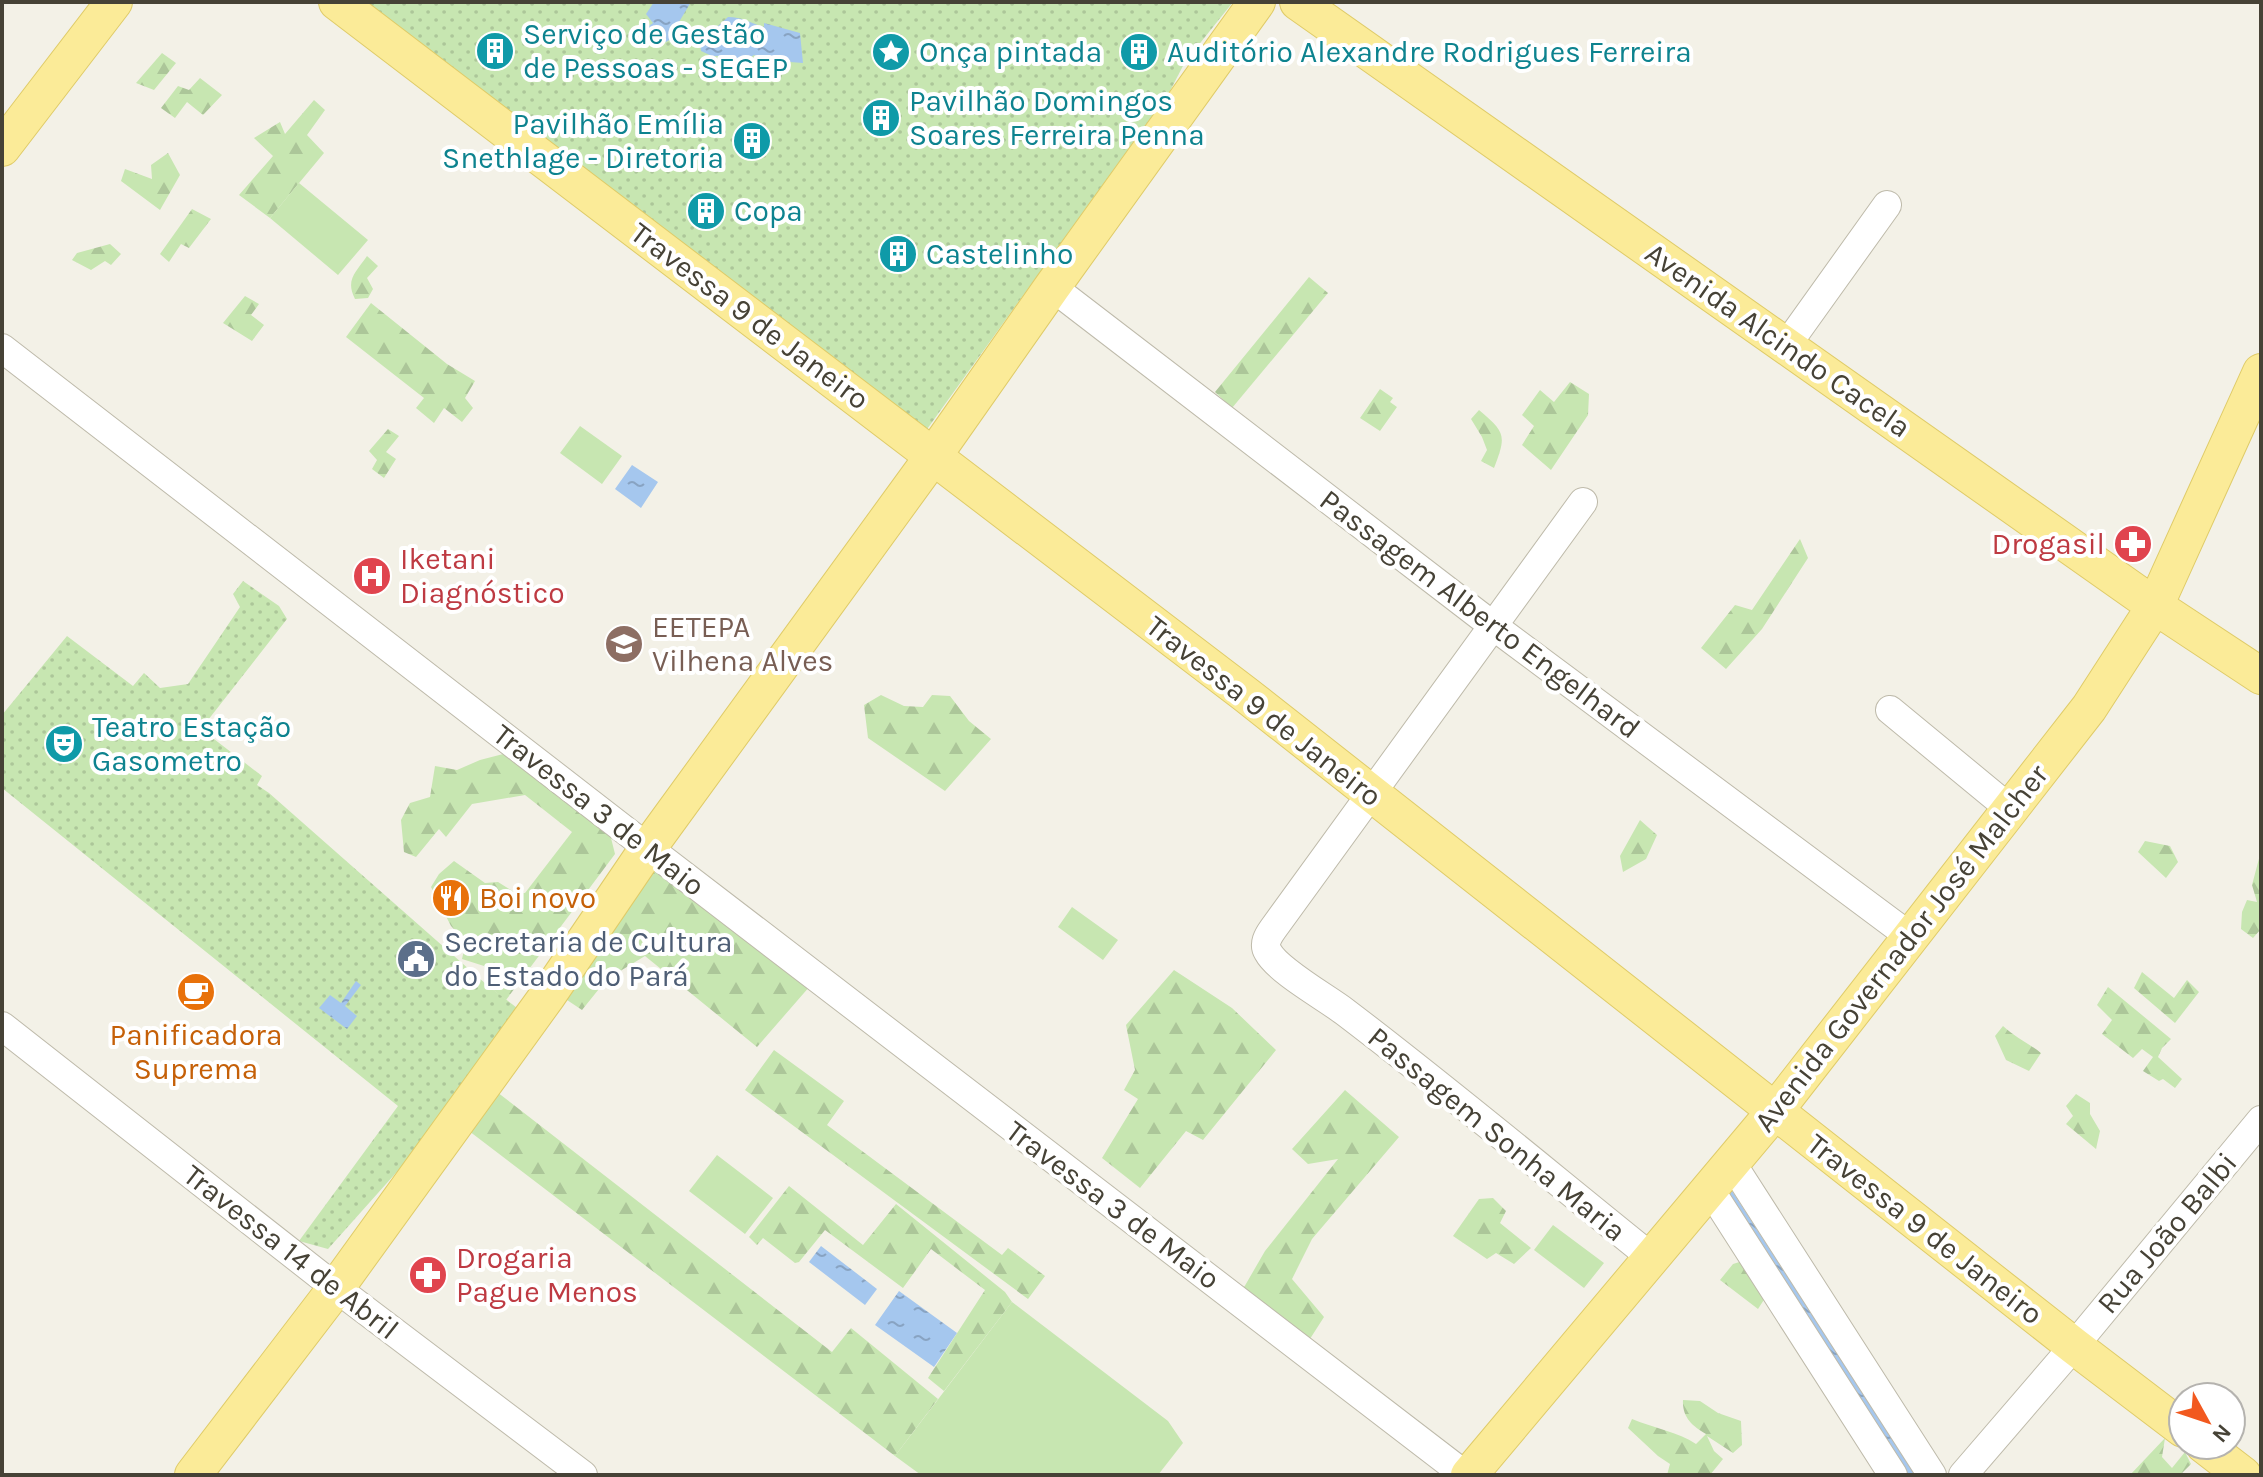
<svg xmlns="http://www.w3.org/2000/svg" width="2263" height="1477" font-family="Karla,sans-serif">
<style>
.forest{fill:url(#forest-firs)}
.park{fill:url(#park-dots)}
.pitch{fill:#c7e6b1}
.water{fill:url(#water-ripples)}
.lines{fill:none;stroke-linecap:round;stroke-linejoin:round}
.minor-casing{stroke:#bebaaa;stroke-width:30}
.major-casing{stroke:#dfcb68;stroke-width:38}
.minor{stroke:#fff;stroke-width:28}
.major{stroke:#fbeb98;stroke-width:36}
.labels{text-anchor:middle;stroke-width:8;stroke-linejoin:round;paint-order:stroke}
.culture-label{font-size:30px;fill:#0d838f;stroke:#fff;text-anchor:start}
.street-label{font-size:30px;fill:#464236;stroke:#fff}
.health-label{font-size:30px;fill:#be3a42;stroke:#fff;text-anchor:start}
.education-label{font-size:30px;fill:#785e54;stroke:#fff;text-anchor:start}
.food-label{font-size:30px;fill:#c56008;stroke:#fff;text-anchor:start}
.service-label{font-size:30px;fill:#4e5e75;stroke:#fff;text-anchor:start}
</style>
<defs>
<pattern id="forest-firs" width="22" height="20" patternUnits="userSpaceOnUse" patternTransform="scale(2)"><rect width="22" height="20" fill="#c7e6b1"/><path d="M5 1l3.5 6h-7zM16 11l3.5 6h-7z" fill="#acc699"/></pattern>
<pattern id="park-dots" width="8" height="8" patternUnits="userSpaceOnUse" patternTransform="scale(2)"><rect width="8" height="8" fill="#c7e6b1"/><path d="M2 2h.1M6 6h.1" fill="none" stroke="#acc699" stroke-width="1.8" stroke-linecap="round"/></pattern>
<pattern id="water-ripples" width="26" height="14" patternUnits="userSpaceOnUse" patternTransform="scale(2)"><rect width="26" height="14" fill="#a5c7ee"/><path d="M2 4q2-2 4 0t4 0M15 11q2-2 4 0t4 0" fill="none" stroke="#88a3c2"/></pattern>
</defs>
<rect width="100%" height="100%" fill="#f3f1e7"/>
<path class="forest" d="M162,53L176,63L154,90L136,83Z
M200,78L222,95L203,115L187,102L175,118L161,108L178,86L189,90Z
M314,100L325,110L307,135L324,153L270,218L239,195L273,156L254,138L280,122L285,134Z
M168,153L180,175L160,210L121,181L125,169L152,179L151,165Z
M192,209L211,219L189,248L181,244L169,262L160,254Z
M110,244L121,254L111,265L105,261L91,270L72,260L77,253Z
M367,256L378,266L367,278L373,289L368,298L355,299C345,280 356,272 367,256Z
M1309,277L1328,293L1232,408L1215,392Z
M245,296L259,304L251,315L264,325L252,341L223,323Z
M371,303L447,364L475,381L465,398L473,408L462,422L444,408L434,423L416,408L424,398L346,337Z
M1570,382L1589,394L1588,415L1551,470L1522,445L1534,426L1522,415L1540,390L1554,402Z
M1380,389L1393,398L1390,402L1397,407L1380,431L1360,418Z
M1479,410C1505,432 1507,435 1494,468L1481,461L1487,450L1482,437L1471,419Z
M388,429L399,436L386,452L396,459L384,478L372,469L377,460L369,451Z
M1800,539L1808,558L1762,629L1726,669L1701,648L1735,605L1752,610Z
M881,695L904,706L923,707L932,695L950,696L969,721L991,739L945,791L868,738L864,705Z
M507,753L533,772L559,798L573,799L608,826L615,854L506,1000L487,985L484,966L462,959L466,941L451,926L431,887L439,874L454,861L485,883L498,882L514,892L525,893L572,832L525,795L472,804L446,837L439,829L416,857L404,852L401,820L410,803L430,797L435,766L457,770L480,760Z
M1640,820L1657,835L1646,859L1623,872L1620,856Z
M2145,841L2170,846L2178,862L2166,878L2138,852Z
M2261,851V929L2253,938L2241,929L2242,912L2247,900L2257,902L2252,885Z
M659,857L817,978L757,1047L645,956L607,979L582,1010L555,992Z
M1174,970L1232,1008L1276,1050L1203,1140L1186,1131L1140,1188L1102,1158L1138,1099L1124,1090L1135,1070L1126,1025Z
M2142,972L2174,998L2187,980L2199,992L2175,1023L2134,988Z
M2108,987L2171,1039L2162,1048L2158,1057L2182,1079L2175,1088L2163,1079L2159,1081L2143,1071L2153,1057L2142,1049L2133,1058L2102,1034L2112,1020L2097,1005Z
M2003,1026C2015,1037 2028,1043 2041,1053L2029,1071L2006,1060L1995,1036Z
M774,1050L844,1101L827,1125L1002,1255L1008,1248L1045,1276L1028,1299L745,1090Z
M1345,1090L1399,1137L1312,1239L1292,1279L1324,1317L1308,1342L1243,1289L1265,1251L1338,1159L1308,1164L1292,1149Z
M497,1092L832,1352L851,1328L938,1399L895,1456L469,1131Z
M2076,1094L2090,1103V1114L2100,1131L2096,1149L2066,1124L2073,1116L2066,1106Z
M789,1186L863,1245L896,1204L1005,1292L1012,1302L944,1391L928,1378L985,1290L931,1249L903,1288L825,1230L799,1262L795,1263L763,1238L757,1245L749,1237Z
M1493,1198L1506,1211L1500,1223L1531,1248L1514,1264L1496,1253L1487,1259L1453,1236L1479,1199Z
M1749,1259L1767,1295L1758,1309L1720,1280L1733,1264Z
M1683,1400L1700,1401L1718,1413L1741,1421L1742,1445L1733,1453L1707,1436L1714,1451L1723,1459L1710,1475H1667L1670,1464L1658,1456L1628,1428L1632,1419C1654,1428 1678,1432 1696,1444L1706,1434C1692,1426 1682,1417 1683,1400Z
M2165,1438L2162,1457L2172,1468L2185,1452L2191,1464L2180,1475H2130Z"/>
<path class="park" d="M363,2H1233L1185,62L1170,91L925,432Z
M243,581L279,606L287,619L201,729L262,776L257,785L269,793L487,985L521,1011L436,1128L328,1249L299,1241L398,1106L2,788V715L67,636L133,686L144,673L160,688L188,684L240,607L233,594Z"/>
<path class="pitch" d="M299,183L368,240L338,275L270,218Z
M580,426L622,456L602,484L560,453Z
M1072,907L1118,940L1103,960L1058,927Z
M717,1155L773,1198L745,1234L689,1191Z
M1553,1225L1604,1263L1584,1288L1534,1250Z
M1012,1302L1168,1421L1183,1443L1158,1475H921L895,1456Z"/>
<path class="water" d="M654,2H691L679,22L676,36L666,42L659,38L652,39L646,35V28L653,23L646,14Z
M728,17C742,17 750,23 764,27V23L800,33L803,63L765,60L754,55L731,69L724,66L721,56H712L701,51L700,42Z
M632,465L658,482L641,508L615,489Z
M356,981L361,985L345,1006L357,1016L347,1029L319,1008L330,995L341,1003Z
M1723,1177L1916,1475H1901L1711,1190Z
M821,1246L877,1289L865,1305L809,1262Z
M899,1291L957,1333L934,1367L875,1325Z"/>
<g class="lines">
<defs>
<path id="minor" d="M1052,287L1492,625L1912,938
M1786,346L1887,205
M2,348L648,848L1465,1475
M1583,502L1273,929C1268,936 1263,944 1268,952C1278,971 1327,998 1345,1012C1449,1091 1549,1175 1651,1257
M1890,710L2010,809
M2,1026L336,1288L583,1475
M1731,1162L1932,1475
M1709,1188L1893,1475
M1963,1475L2074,1346L2261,1120"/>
<path id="major" d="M337,2L1245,694L2074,1346L2183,1429
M1298,2L2155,606L2261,676
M2,148L114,2
M2204,1445L2243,1475
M193,1475L336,1288L548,995L648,848L934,455L1052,287L1257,2
M1469,1475L1775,1111L2089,708L2155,606L2261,372"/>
</defs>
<use href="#minor" class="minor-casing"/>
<use href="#major" class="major-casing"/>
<use href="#minor" class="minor"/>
<use href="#major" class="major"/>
</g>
<defs>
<symbol id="building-disc" viewBox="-11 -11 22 22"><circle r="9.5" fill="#0f9aa8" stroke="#fff"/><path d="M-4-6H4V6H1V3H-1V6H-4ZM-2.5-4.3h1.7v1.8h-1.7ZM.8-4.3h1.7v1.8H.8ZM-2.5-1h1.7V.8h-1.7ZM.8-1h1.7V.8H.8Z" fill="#fff"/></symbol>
<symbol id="sight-disc" viewBox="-11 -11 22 22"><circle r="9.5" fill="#0f9aa8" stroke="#fff"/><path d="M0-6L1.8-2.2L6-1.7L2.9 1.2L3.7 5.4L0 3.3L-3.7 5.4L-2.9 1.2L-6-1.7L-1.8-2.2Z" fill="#fff"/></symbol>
<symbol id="pharmacy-disc" viewBox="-11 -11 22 22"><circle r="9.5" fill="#e0444e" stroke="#fff"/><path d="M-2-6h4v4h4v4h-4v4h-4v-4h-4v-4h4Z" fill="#fff"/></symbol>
<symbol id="hospital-disc" viewBox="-11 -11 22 22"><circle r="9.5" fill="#e0444e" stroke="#fff"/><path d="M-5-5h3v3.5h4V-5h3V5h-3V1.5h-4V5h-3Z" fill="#fff"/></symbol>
<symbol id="university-disc" viewBox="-11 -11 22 22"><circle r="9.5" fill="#8d6e63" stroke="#fff"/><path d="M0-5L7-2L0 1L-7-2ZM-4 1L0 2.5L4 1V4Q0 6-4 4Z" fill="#fff"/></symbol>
<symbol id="theatre-disc" viewBox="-11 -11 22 22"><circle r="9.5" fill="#0f9aa8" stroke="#fff"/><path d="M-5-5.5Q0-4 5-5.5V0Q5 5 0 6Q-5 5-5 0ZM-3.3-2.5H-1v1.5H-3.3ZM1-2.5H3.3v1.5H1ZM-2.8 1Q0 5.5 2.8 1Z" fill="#fff"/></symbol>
<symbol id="restaurant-disc" viewBox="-11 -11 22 22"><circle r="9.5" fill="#e8710a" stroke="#fff"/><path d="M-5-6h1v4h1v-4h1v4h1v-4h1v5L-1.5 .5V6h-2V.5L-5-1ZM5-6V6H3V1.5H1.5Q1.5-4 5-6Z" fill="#fff"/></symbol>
<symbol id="civic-disc" viewBox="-11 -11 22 22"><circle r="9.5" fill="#5c6f8a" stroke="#fff"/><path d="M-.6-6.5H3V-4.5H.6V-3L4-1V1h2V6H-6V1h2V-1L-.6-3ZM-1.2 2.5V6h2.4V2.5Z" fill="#fff"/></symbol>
<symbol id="cafe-disc" viewBox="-11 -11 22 22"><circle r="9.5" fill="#e8710a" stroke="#fff"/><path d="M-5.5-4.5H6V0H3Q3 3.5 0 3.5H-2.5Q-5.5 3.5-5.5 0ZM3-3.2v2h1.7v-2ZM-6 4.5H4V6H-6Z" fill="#fff"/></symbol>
</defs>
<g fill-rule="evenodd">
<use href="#building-disc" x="473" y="29" width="44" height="44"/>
<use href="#sight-disc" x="869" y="30" width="44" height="44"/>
<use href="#building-disc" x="1117" y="30" width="44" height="44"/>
<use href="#building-disc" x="859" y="96" width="44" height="44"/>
<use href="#building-disc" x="730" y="119" width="44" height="44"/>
<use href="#building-disc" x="684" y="189" width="44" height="44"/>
<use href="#building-disc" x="876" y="232" width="44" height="44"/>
<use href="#pharmacy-disc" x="2111" y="522" width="44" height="44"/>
<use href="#hospital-disc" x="350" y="554" width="44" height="44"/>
<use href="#university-disc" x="602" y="622" width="44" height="44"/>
<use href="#theatre-disc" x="42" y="722" width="44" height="44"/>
<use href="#restaurant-disc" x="429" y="876" width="44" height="44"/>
<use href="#civic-disc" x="394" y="937" width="44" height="44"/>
<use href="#cafe-disc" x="174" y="970" width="44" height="44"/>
<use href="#pharmacy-disc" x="406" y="1253" width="44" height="44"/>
</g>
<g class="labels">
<g class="culture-label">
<text x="523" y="44">Serviço de Gestão<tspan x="523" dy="34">de Pessoas - SEGEP</tspan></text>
<text x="919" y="62">Onça pintada</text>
<text x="1167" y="62">Auditório Alexandre Rodrigues Ferreira</text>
<text x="909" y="111">Pavilhão Domingos<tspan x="909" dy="34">Soares Ferreira Penna</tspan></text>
<text x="724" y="134" text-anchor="end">Pavilhão Emília<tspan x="724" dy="34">Snethlage - Diretoria</tspan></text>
<text x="734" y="221">Copa</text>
<text x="926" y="264">Castelinho</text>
<text x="92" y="737">Teatro Estação<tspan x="92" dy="34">Gasometro</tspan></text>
</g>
<g class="street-label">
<text transform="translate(750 316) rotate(37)" y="10">Travessa 9 de Janeiro</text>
<text transform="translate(1778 340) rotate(35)" y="10">Avenida Alcindo Cacela</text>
<text transform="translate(1480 614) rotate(37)" y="10">Passagem Alberto Engelhard</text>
<text transform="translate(1264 711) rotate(38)" y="10">Travessa 9 de Janeiro</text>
<text transform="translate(599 810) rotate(38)" y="10">Travessa 3 de Maio</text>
<text transform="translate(1901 948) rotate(-52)" y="10">Avenida Governador José Malcher</text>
<text transform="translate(1497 1134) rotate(39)" y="10">Passagem Sonha Maria</text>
<text transform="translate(1113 1205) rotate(37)" y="10">Travessa 3 de Maio</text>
<text transform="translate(1925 1229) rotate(38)" y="10">Travessa 9 de Janeiro</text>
<text transform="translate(2167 1233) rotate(-50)" y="10">Rua João Balbi</text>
<text transform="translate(291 1252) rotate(38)" y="10">Travessa 14 de Abril</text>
</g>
<g class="health-label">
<text x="2105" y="554" text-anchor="end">Drogasil</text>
<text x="400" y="569">Iketani<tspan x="400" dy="34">Diagnóstico</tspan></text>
<text x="456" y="1268">Drogaria<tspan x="456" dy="34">Pague Menos</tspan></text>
</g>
<g class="education-label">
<text x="652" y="637">EETEPA<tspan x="652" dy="34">Vilhena Alves</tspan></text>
</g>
<g class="food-label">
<text x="479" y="908">Boi novo</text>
<text x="196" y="1045" text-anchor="middle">Panificadora<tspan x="196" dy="34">Suprema</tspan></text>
</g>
<g class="service-label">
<text x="444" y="952">Secretaria de Cultura<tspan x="444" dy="34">do Estado do Pará</tspan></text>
</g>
</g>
<rect width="2263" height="1477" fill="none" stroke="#464236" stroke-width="8"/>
<g transform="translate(2207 1421) rotate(130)"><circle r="38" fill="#ffffff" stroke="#b5b3af" stroke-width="2"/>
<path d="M0-6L14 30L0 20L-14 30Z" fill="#f2591f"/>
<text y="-12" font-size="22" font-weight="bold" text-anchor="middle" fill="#464236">N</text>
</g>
</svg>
